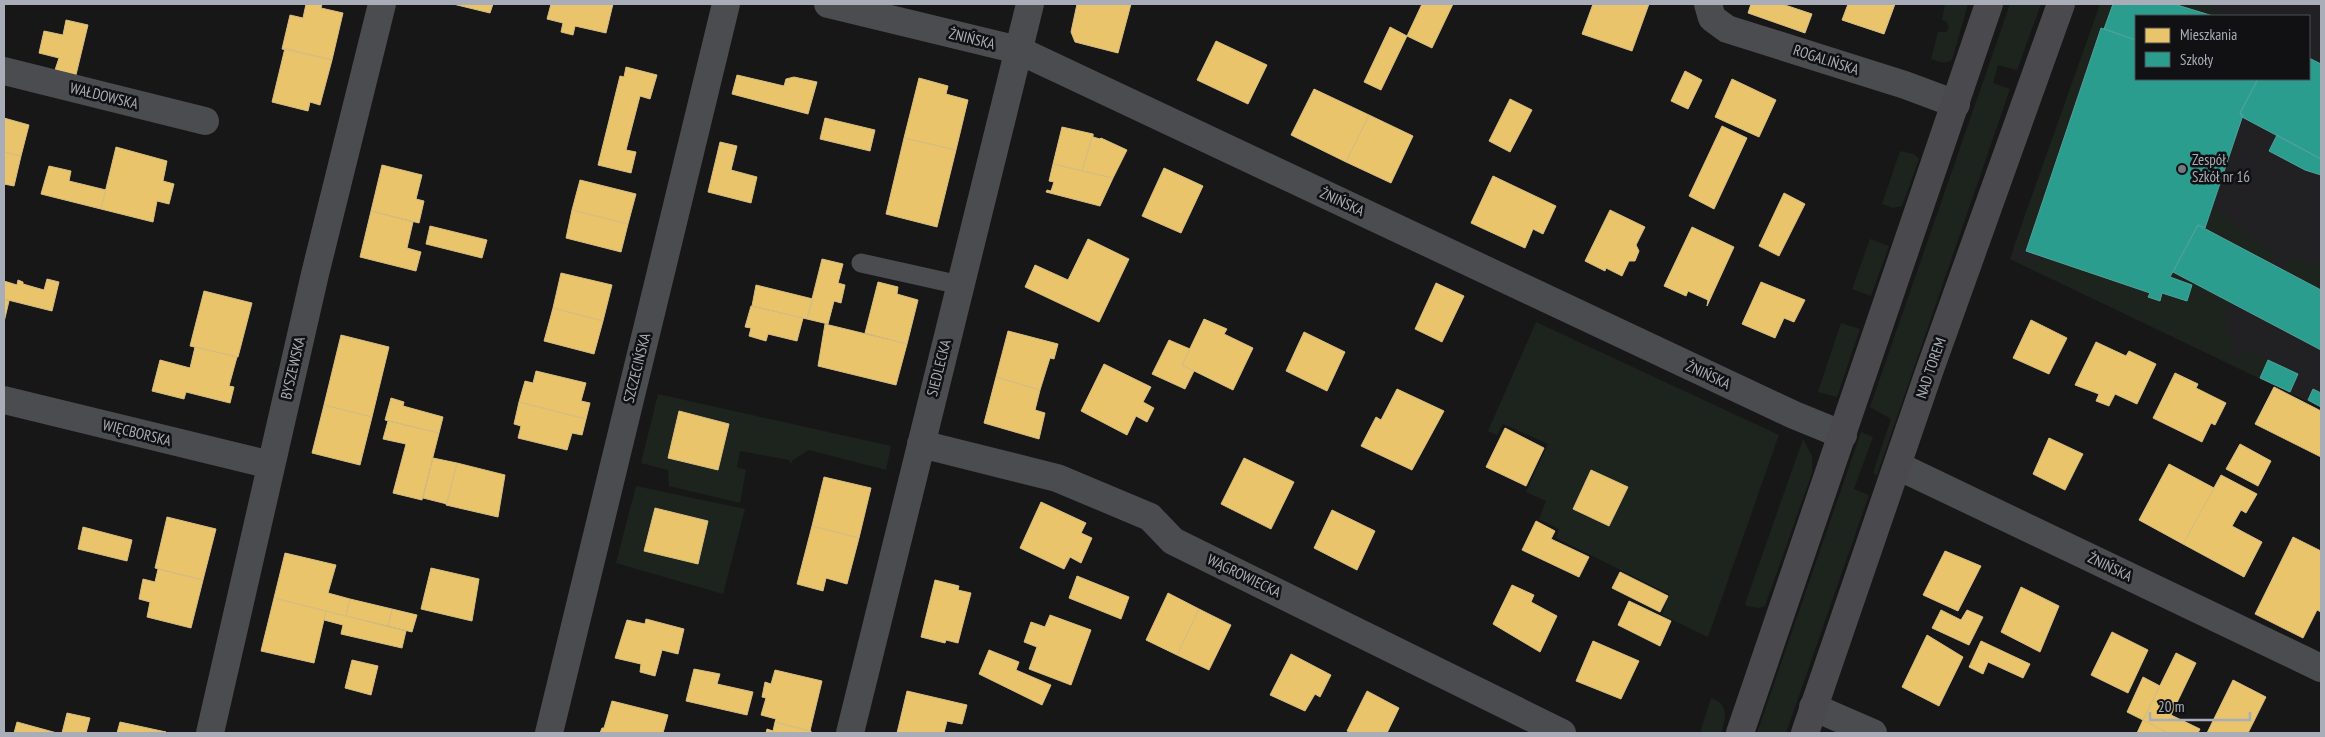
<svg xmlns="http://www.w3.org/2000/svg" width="2325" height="737" font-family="'PT Sans Narrow',sans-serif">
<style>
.built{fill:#212123;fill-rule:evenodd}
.green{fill:#1d241e}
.homes{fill:#e9c46a;stroke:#d6bd81}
.schools{fill:#2a9d8f;stroke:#50a29b}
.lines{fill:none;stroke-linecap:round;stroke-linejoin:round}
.lane{stroke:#4b4c50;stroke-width:19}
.street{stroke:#4b4c50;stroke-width:28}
.secondary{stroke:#4a4a4e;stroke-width:28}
.poi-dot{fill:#757880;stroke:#111113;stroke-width:2}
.labels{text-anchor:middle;stroke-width:5;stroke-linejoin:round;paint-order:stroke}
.street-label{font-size:15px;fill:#a8adb8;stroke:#111113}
.poi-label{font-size:15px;fill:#a8adb8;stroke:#111113;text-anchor:start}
</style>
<rect width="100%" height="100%" fill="#171717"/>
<path class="built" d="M2104,4H2321V408L2010,259ZM2136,16H2309V79H2136Z"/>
<path class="green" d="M1945,4H1968L1952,60C1945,65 1938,61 1931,59L1938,32H1946L1949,28L1947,22L1942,20Z
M2010,4H2041L2017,70L1998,65L1993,83L2010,89L1877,475L1873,473L1891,419L1870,407Z
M2100,4H2113L2104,29L2101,28L2026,251L2025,253L2013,249Z
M2174,4H2203L2222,12L2221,16H2213Z
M1900,151L1914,154L1919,159L1902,206L1893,208L1882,204Z
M2212,205L2239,231L2274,252L2269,262L2205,228Z
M1870,239L1889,246L1871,296L1852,289Z
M2011,256L2038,266L2043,257L2150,293L2148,297L2159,301L2162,293L2187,301L2191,285L2170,277L2173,272L2230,302L2223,320L2228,335L2235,344L2228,356L2238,360L2246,350L2268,360L2260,378L2010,259Z
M2290,258L2321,266V290L2284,270Z
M1536,322L1779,435L1708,637L1662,615L1669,594L1556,538L1559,529L1539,519L1546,501L1526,492L1548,444L1503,424L1497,435L1488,431Z
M1841,323L1860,329L1837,397L1818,392Z
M658,394L891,446L886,470L809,450L793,460L791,464L789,460L740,451L737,467L746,470L740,503L669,486L668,470L641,463Z
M1861,432L1873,437L1854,489L1869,495L1786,733H1757Z
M1803,439L1812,456V473L1765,606L1759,608L1746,606L1745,604Z
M636,486L745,509L723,594L616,563Z
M1711,698C1729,704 1726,718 1721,733H1700Z"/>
<path class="homes" d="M306,4H322L321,8L343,13L332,60L282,49L290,15L303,18Z
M453,4H493L490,13Z
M551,4H613L606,33L575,26L573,35L561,32L563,23L547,19Z
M1077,4H1131L1118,53L1075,42L1071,32Z
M1422,4H1453L1432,48L1407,36Z
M1593,4H1649L1632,51L1582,34Z
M1751,4H1782L1812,14L1805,33L1748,13Z
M1848,4H1895L1884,34L1842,20Z
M66,20L88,25L75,79L54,73L59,58L39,53L44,31L63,35Z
M1390,27L1407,36L1381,90L1364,82Z
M1216,41L1267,65L1248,104L1197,80Z
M285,48L332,60L320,105L310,102L308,111L272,102Z
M626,67L657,75L650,99L640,96L626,150L636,152L631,173L598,165L620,76L624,77Z
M1685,71L1702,80L1688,109L1671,101Z
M737,75L784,86L786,79L794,77L817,82L808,114L732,94Z
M919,78L948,86L946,94L968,100L956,150L904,138Z
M1732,79L1776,100L1759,137L1715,117Z
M1314,89L1369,115L1346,162L1291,135Z
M1510,99L1532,110L1510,152L1489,141Z
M1369,115L1413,136L1391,183L1346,162Z
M4,118L29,125L21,156L4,152Z
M825,118L875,130L870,151L820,139Z
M1722,126L1747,138L1714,209L1689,196Z
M1062,127L1093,134L1082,171L1053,164Z
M1093,134V137L1100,139L1101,138L1127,150L1113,178L1082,171Z
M904,138L956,150L937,227L886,214Z
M720,142L737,146L731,170L757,177L751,203L708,192Z
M116,147L167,161L163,181L174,184L169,204L157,201L153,222L101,209Z
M4,152L21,156L14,186L4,184Z
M1053,164L1113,178L1100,206L1046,192L1047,190L1051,191L1054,182L1049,181Z
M382,165L422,175L416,199L424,201L419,223L371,211Z
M49,166L71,171L69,181L106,190L101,209L41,194Z
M1164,168L1203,186L1181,233L1142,216Z
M1493,176L1556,206L1543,234L1533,229L1525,248L1471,223Z
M580,180L636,194L628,224L572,210Z
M1784,193L1805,204L1779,256L1759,246Z
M572,210L628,224L621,252L566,238Z
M1610,210L1645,227L1636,245L1639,251L1635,261H1629L1622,276L1606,268L1605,271L1585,261Z
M371,211L413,222L407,248L421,252L416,271L360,257Z
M430,226L487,240L482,258L426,244Z
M1692,227L1734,247L1707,306L1708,300L1688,291L1686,296L1664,286Z
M1088,239L1129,259L1099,322L1025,287L1035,265L1068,280Z
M822,259L843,264L838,283L845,285L841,303L834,301L828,324L807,319Z
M561,273L612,285L603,321L553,308Z
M47,279L59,282L52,311L4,299V281L17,285L18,280L23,282V284L44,290Z
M878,282L898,287L897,294L918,300L907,344L865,333Z
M1761,282L1805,300L1794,322L1784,318L1775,338L1742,324Z
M1436,283L1464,296L1442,342L1415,329Z
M756,285L813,299L807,319L752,306Z
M204,291L252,303L238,357L190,346Z
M4,299L9,301L4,322Z
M751,306L803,318L797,341L768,334L766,341L749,336L751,328L745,327Z
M553,308L603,321L594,354L544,341Z
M1204,319L1227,329L1224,334L1253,348L1233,390L1182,365Z
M2031,320L2067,338L2049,374L2013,358Z
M825,324L907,344L896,385L818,366Z
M1008,331L1058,344L1054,359L1050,358L1040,390L996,377Z
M1304,332L1345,352L1327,391L1286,371Z
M341,335L389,347L372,417L324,405Z
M1169,340L1190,349L1182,365L1194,371L1185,389L1152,374Z
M2096,342L2126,356L2129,351L2156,364L2137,404L2115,394L2109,406L2096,401L2099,394L2075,385Z
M195,347L237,357L229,386L234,387L230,403L186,392L184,399L152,391L160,360L190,368Z
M1104,364L1151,387L1143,402L1154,408L1147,422L1136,416L1127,435L1081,411Z
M536,371L586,383L581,401L590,403L586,419L519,402L525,381L533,383Z
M2175,373L2198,384L2196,388L2226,403L2215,425L2211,423L2202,442L2153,418Z
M996,377L1040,390L1035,410L1045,413L1039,439L984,423Z
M2274,387L2321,411V457L2255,424Z
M1397,389L1444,411L1412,470L1361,446L1376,417L1381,420Z
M391,398L404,402L403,406L443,417L439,433L385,420Z
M519,402L586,419L582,435L572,433L567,450L518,438L521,426L514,424Z
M324,405L372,417L360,465L312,453Z
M679,411L729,424L718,470L668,458Z
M388,421L439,433L422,500L393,493L406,444L383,439Z
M1505,428L1544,448L1526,486L1486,467Z
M2049,438L2083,454L2065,490L2033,474Z
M2240,444L2271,461L2258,486L2226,469Z
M433,458L457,463L447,504L423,498Z
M1244,458L1294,482L1271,529L1221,504Z
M457,463L505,475L498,517L446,505Z
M2169,464L2214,488L2183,544L2139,520Z
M1591,470L1628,487L1609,526L1573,509Z
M2221,475L2257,494L2246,513L2241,510L2232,526L2262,542L2244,577L2183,544Z
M824,477L871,488L859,538L812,526Z
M1041,502L1086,523L1081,533L1092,538L1081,563L1070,557L1064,569L1020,548Z
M655,508L708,521L698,564L644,551Z
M1332,510L1375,531L1357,570L1314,548Z
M167,517L216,529L203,580L155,568Z
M1536,521L1555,531L1551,539L1589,557L1579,577L1522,550Z
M812,526L859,538L847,584L826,578L823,591L797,584Z
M83,527L132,540L127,561L78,549Z
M2293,537L2321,551V612L2317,610L2303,638L2255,614Z
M1945,551L1981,566L1958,611L1923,595Z
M285,553L336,565L328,593L350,599L346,616L274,598Z
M431,568L479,579L472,621L421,609Z
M158,569L203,580L191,628L147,617L150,602L139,599L143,579L155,582Z
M1620,572L1668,596L1660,612L1612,588Z
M1077,576L1129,597L1121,619L1069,598Z
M935,580L959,586L958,590L971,593L958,643L946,640L945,643L921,637Z
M1512,585L1534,595L1531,602L1557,616L1540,652L1493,624Z
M2021,587L2059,606L2040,652L2001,632Z
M1168,593L1199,609L1177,655L1146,640Z
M274,598L326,611L314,663L261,651Z
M350,599L392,609L388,626L346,616Z
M1629,601L1671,621L1660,646L1618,625Z
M392,609L417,615L412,632L388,626Z
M1199,609L1231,625L1209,670L1177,655Z
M1941,610L1961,620L1967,610L1983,617L1969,645L1932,628Z
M326,611L406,631L402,648L341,634L343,625L324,620Z
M1050,615L1091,630L1071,685L1029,669L1037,647L1024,642L1031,622L1045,627Z
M646,619L684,629L678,654L662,650L655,676L640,672L641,664L615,658L627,620L645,624Z
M2112,632L2148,650L2128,693L2091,675Z
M1927,635L1963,657L1939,706L1902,687Z
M1593,641L1639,661L1621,699L1576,681Z
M1981,641L2030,664L2023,678L1988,662L1983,674L1969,667Z
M989,650L1019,662L1016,670L1051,685L1042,705L979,674Z
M2176,653L2196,663L2171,715L2200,729L2198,733H2168L2143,720Z
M1291,654L1331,675L1320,697L1315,694L1305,711L1270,695Z
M352,660L378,666L371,695L345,688Z
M694,669L720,674L717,684L753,692L747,715L686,701Z
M775,670L822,681L810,731L775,722L776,719L761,715L766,698L762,697L765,682L771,684Z
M2143,677L2160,686L2143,720L2127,712Z
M2233,680L2266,697L2248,733H2207Z
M907,691L967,705L962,724L947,721L944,733H897Z
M1367,691L1399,708L1387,733H1351L1347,731Z
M612,701L668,715L663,733H600L602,728H604Z
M67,713L90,718L86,733H62Z
M2143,720L2168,733H2137Z
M17,722L57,733H14Z
M120,722L166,732L117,733Z
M775,722L811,731V733H766L767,729L773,731Z"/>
<path class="schools" d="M2113,4H2174L2213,16H2136V40L2104,29Z
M2101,28L2136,40V79H2258L2240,113L2243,115L2205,228L2198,225L2170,277L2192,285L2187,301L2162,293L2160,301L2148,297L2150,293L2026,251Z
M2309,58L2321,64V159L2242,117L2240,113L2258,79H2309Z
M2277,135L2321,159V175L2305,170L2269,151Z
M2198,225L2321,290V350L2173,272Z
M2268,360L2298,374L2290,392L2260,378Z
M2313,389L2321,393V407L2308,400Z"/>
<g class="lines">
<path class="lane" d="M861,263L960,285"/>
<path class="street" d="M828,4L1018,50L1794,415L1843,435
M1708,4L1712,18L1727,29L1905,85L1956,104
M4,71L205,121
M4,400L271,465
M921,444L1057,478L1150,517L1173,541L1562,733
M1898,466L2321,668
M1813,707L1873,733
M210,733L315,274L382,4
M549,733L726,4
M850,733L1030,4"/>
<path class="secondary" d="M1740,733L1989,4
M1805,733L1929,372L2061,4"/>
</g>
<circle class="poi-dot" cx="2182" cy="169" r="5"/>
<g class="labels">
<g class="street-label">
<text transform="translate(972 39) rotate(14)" y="5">ŻNIŃSKA</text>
<text transform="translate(1826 60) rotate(18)" y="5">ROGALIŃSKA</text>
<text transform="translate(104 96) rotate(14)" y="5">WAŁDOWSKA</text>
<text transform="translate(1342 202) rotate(25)" y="5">ŻNIŃSKA</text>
<text transform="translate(293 368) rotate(-77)" y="5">BYSZEWSKA</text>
<text transform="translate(637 368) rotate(-76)" y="5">SZCZECIŃSKA</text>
<text transform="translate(939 368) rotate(-76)" y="5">SIEDLECKA</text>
<text transform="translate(1931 368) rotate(-71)" y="5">NAD TOREM</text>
<text transform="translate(1708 375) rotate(25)" y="5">ŻNIŃSKA</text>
<text transform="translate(137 433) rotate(14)" y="5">WIĘCBORSKA</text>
<text transform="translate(2110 567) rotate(26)" y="5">ŻNIŃSKA</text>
<text transform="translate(1244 576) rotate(26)" y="5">WĄGROWIECKA</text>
</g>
<g class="poi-label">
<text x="2192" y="165">Zespół<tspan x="2192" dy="17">Szkół nr 16</tspan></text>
</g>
</g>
<rect width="2325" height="737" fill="none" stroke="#a8adb8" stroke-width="10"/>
<rect x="2135" y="15" width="175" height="65" fill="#111113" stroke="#4d4f55"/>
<rect x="2145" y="28" width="25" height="15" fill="#e9c46a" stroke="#4d4f55"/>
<text x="2180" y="40" font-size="15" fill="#a8adb8">Mieszkania</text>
<rect x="2145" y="52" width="25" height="15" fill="#2a9d8f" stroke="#4d4f55"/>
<text x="2180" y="65" font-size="15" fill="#a8adb8">Szkoły</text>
<path d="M2150 712v8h100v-8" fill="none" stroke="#a8adb8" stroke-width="2.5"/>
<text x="2158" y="712" font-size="15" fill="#a8adb8" stroke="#111113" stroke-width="4" paint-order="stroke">20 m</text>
</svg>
